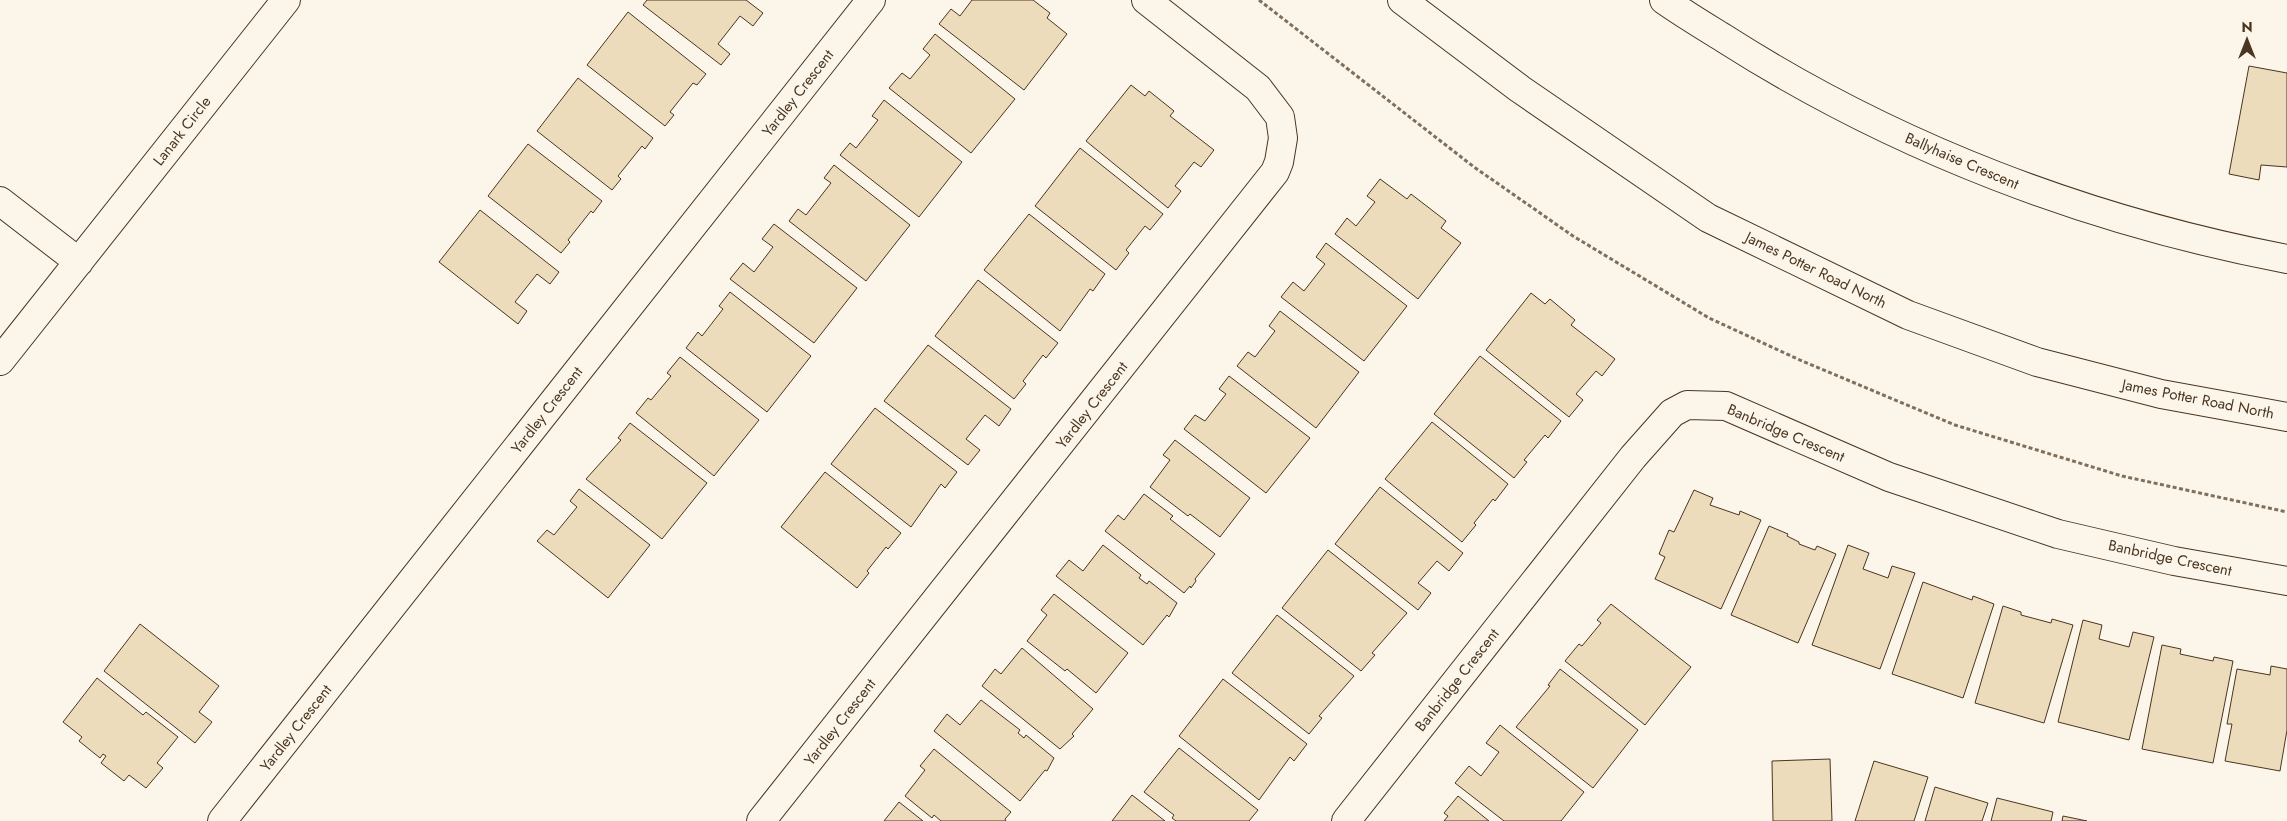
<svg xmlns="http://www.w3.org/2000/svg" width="2287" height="821" font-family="Jost,sans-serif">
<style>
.building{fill:#ecdcbc;stroke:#4a3520}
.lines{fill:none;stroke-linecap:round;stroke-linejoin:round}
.minor-casing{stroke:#4a3520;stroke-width:30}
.major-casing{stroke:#4a3520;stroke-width:30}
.path{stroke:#7f6f5c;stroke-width:3;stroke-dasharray:4 2.5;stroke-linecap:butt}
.minor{stroke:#fbf6e9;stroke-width:28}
.major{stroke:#fbf6e9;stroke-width:28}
.labels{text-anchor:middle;stroke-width:4;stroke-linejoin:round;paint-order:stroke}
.street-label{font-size:15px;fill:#4a3520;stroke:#fbf6e9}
</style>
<rect width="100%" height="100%" fill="#fbf6e9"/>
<path class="building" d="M647,0H746L763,13L753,26L740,16L718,44L730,54L721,65L643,5Z
M972,0H1033L1050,13L1047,18L1067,34L1024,90L939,24L951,9L960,16Z
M628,12L706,74L697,85L693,83L670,112L674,115L665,126L587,65Z
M935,34L1015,99L971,153L889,88L902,73L910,79L930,55L923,49Z
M2249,66L2287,73V167L2261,165L2259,180L2229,174Z
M578,78L653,138L645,149L642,146L618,176L621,179L612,190L537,131Z
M1131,85L1145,96L1149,91L1174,111L1170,116L1214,150L1201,167L1194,162L1175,186L1181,191L1168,208L1086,141Z
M884,100L962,162L919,217L840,155L850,143L856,148L878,120L872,116Z
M528,144L602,201L593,213L591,211L568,240L570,242L561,253L488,196Z
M1080,148L1163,214L1150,230L1145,226L1126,250L1129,253L1116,270L1035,206Z
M834,165L910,225L866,281L789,221L798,209L806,215L831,183L824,178Z
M1380,179L1407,199L1411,194L1446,221L1441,228L1461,243L1418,299L1335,234L1347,218L1356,226L1375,202L1367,196Z
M480,210L559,272L550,284L537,274L515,302L527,311L518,324L439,262Z
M1029,214L1105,274L1093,291L1090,289L1060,331L984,270Z
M774,224L857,288L814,343L730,279L743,263L754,272L773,247L762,239Z
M1326,243L1407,306L1364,361L1281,297L1293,282L1304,291L1325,264L1316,257Z
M978,280L1058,343L1046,358L1043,355L1023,381L1026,384L1014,399L935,336Z
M730,292L811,356L767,412L686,348L698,332L702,336L723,309L719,306Z
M1531,293L1545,304L1550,299L1575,320L1571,325L1615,359L1602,376L1596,371L1576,394L1583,400L1569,417L1486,350Z
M1280,311L1359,372L1316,428L1237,366L1248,352L1255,357L1275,331L1269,326Z
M928,345L1011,409L999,426L985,415L966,439L980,450L968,465L884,401Z
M1480,356L1561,421L1548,438L1545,435L1524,460L1527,462L1514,478L1434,414Z
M680,357L759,420L714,476L636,413L648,398L651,400L671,376L667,373Z
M1229,376L1310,438L1266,493L1184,429L1195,415L1205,421L1226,394L1219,389Z
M875,408L957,472L945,488L941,484L911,527L831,464Z
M1432,422L1508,484L1495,501L1493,499L1474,523L1476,525L1462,542L1385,479Z
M630,423L707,483L662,539L586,479L621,440L618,438Z
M1175,440L1250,498L1220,537L1190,514L1188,516L1150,487L1170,460L1163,455Z
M825,472L901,533L888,549L886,547L867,571L869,573L857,588L781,527Z
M1380,487L1463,553L1449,571L1437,561L1418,583L1431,593L1418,610L1335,544Z
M579,489L650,545L608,598L537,541L547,530L554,535L577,507L570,501Z
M1694,490L1713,498L1710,505L1739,515L1740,511L1761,520L1721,609L1655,579L1665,557L1659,554L1669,530L1674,532Z
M1144,494L1173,516L1170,519L1215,554L1195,579L1196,581L1191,588L1190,586L1184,593L1105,531L1118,515L1124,520Z
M1769,526L1788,534L1787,536L1799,542V544L1815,550L1817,546L1836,554L1798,643L1731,615Z
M1103,545L1141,575L1139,578L1147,584L1149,581L1177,603L1169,617L1167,615L1143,645L1056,576L1069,560L1083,571Z
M1848,545L1869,553L1863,569L1888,578L1892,566L1915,573L1880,669L1812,645Z
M1328,550L1407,613L1372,653L1375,655L1361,671L1282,608Z
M1923,582L1972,600L1973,596L1994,604L1963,698L1892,674Z
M1054,594L1128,653L1096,693L1067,669L1065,671L1027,641L1047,615L1041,610Z
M1611,604L1691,667L1645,725L1565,661L1579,644L1582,646L1601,623L1597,620Z
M2003,606L2021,612V615L2051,623L2052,619L2073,625L2044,723L1975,703Z
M1277,615L1354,676L1319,716L1322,718L1309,734L1232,673Z
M2083,620L2102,625L2099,639L2129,647L2133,632L2154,637L2129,740L2058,722Z
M140,624L219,686L199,712L212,722L195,743L104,671Z
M2162,645L2181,649L2180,654L2213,661L2214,657L2233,661L2213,763L2142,749Z
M1022,648L1093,709L1072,734L1074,736L1060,749L982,686L995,669L1001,674Z
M2271,666L2287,669V730L2280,771L2225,761L2232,724H2227L2237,669L2270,675Z
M1560,669L1638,730L1593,788L1516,727L1550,686L1548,685Z
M97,678L143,715L146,712L178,737L157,763L163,768L146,788L129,775L124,781L101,763L106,756L103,754L100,758L79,741L82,737L63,722Z
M1223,679L1307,744L1294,761L1290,757L1259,800L1179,736Z
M981,700L1020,730L1018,733L1024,738L1026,735L1054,758L1047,771L1045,770L1020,801L934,731L947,714L960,725Z
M1500,725L1584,792L1561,821H1504L1455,783L1469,766L1481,776L1499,752L1486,743Z
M1179,748L1258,810L1249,821H1176L1172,818L1174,815L1144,792Z
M934,749L1011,812L1005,819L1006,821H941L934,815L932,818L905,796L925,770L920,766Z
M1830,759L1832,821H1773L1772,761Z
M1874,761L1928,777L1914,821H1855Z
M1935,787L1988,803L1982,821H1925Z
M1132,795L1165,821H1112Z
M1458,796L1489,821H1444L1448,816L1444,813Z
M1997,798L2053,812L2051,821H1991Z
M899,802L923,821H884Z
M2063,816L2087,821H2062Z"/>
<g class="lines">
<defs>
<path id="minor" d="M1664,0C1684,14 1704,26 1725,39C1896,148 2088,221 2287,259
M0,201L79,262
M0,361L286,0
M222,821L871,0
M761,821L1275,172L1279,162L1283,138L1280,117L1258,88L1146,0
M1346,821L1633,457L1672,413L1687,405L1726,406L1889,477L2058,534L2174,561L2287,581"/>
<path id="major" d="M1402,0L1520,89L1708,218L1908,315L2037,362L2161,394L2287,417"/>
</defs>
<use href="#minor" class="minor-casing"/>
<use href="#major" class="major-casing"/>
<path class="path" d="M1259,0L1474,167L1573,236L1709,318L1802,361L1955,425L2122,476L2287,512"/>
<use href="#minor" class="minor"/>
<use href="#major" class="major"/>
</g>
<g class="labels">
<g class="street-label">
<text transform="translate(798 93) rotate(-52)" y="5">Yardley Crescent</text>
<text transform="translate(182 131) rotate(-52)" y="5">Lanark Circle</text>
<text transform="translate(1962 161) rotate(23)" y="5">Ballyhaise Crescent</text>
<text transform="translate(1816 270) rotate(26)" y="5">James Potter Road North</text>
<text transform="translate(2198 399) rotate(11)" y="5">James Potter Road North</text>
<text transform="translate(1092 405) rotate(-52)" y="5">Yardley Crescent</text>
<text transform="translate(547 410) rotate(-52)" y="5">Yardley Crescent</text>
<text transform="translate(1786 433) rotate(23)" y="5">Banbridge Crescent</text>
<text transform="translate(2170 558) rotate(12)" y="5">Banbridge Crescent</text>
<text transform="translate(1457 680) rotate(-52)" y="5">Banbridge Crescent</text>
<text transform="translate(840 722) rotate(-52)" y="5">Yardley Crescent</text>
<text transform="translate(296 728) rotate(-52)" y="5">Yardley Crescent</text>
</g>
</g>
<g transform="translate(2247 40)" stroke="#fbf6e9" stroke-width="4" paint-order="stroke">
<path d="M0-4L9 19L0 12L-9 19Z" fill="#4a3520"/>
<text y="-8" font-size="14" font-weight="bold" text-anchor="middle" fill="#4a3520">N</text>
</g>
</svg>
